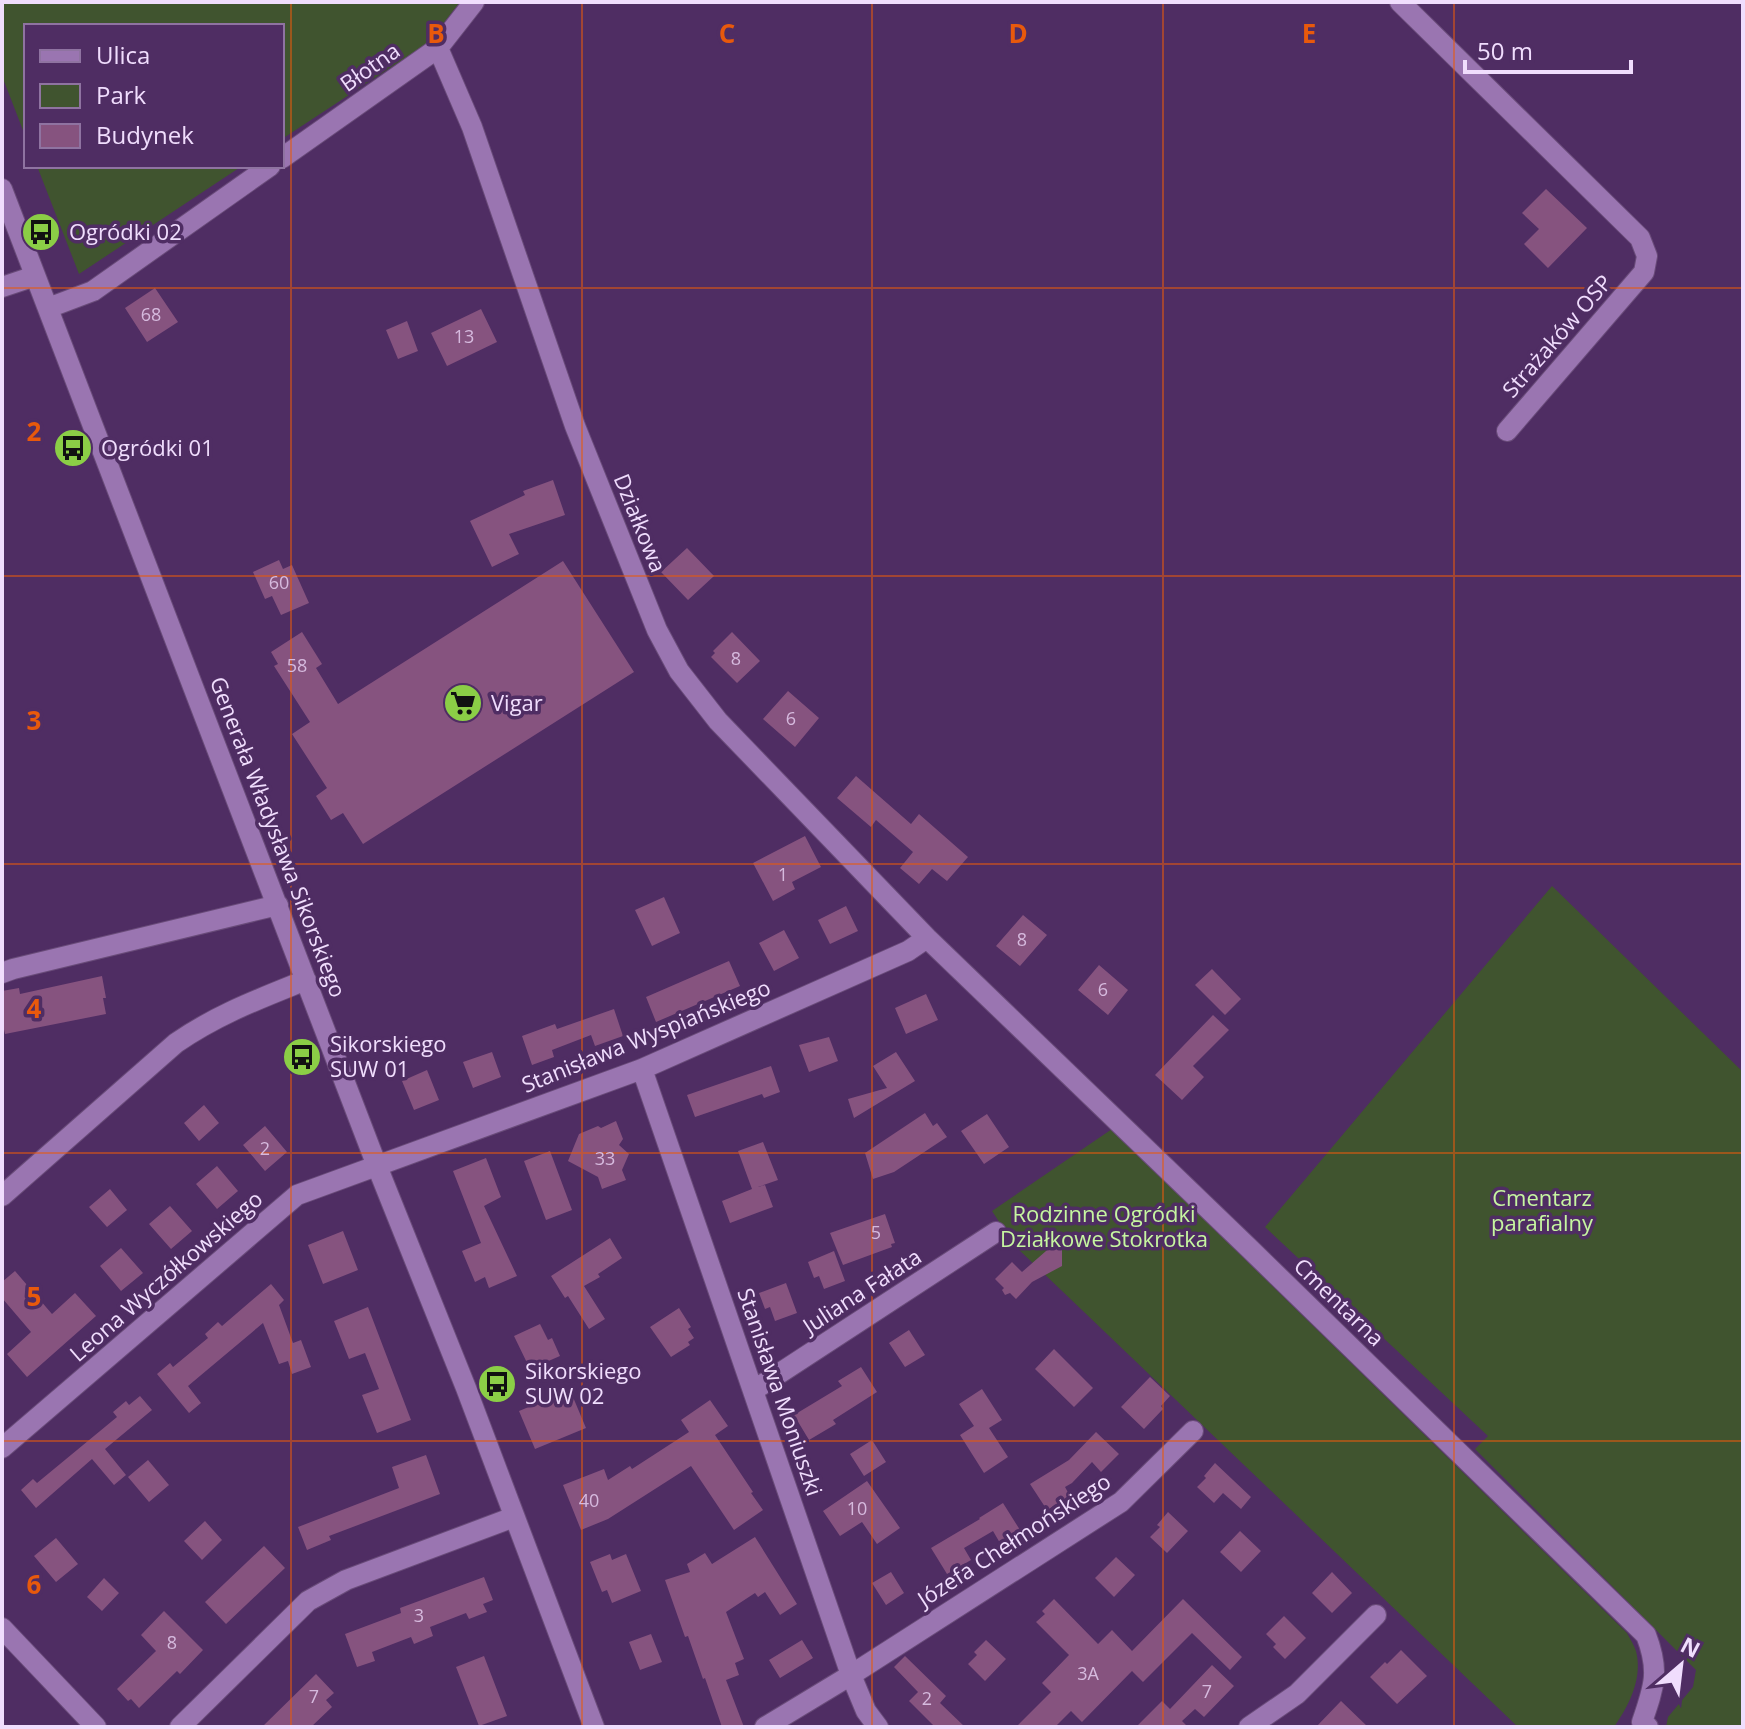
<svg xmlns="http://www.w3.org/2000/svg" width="1745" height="1729" font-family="'Open Sans',sans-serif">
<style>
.green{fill:#40542f}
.building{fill:#86537f}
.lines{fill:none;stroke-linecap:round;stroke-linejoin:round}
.minor-casing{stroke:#694b79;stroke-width:22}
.minor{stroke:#9a75b1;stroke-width:20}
.grid{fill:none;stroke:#e8590c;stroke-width:2;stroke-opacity:0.55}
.labels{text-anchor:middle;stroke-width:7;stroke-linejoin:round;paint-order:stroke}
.number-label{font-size:18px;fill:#d6bade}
.street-label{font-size:22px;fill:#f0ddfd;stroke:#4f2d63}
.poi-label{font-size:22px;fill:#f0ddfd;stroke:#4f2d63;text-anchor:start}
.park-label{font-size:22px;fill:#c6f6a0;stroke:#4f2d63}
.grid-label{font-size:26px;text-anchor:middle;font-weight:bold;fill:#e8590c;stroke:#4f2d63;stroke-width:7;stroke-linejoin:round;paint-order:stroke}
</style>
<rect width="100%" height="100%" fill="#4f2d63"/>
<path class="green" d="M2,2H460L428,43L282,139V26H26V138L2,76Z
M37,166H242L79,274Z
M1552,886L1743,1072V1727H1666L1668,1717L1693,1687L1696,1670L1475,1449L1488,1436L1265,1227Z
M1112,1129L1627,1633C1630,1639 1634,1645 1636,1651C1643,1678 1629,1706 1614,1727H1518L1015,1246L992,1211Z"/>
<path class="building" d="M1546,189L1587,228L1548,268L1524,244L1539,229L1522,213Z
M155,288L178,322L147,342L125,308Z
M481,309L497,342L447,366L431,333Z
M407,321L418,351L398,359L386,330Z
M553,480L565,515L509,534L519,554L492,567L470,521L525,495L523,491Z
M687,548L714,576L688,600L661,572Z
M279,560L283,569L292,565L309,603L281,615L272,596L265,599L253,572Z
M563,561L634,672L363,844L343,813L331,820L316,796L327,788L292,734L310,722L274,666L278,664L271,652L302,632L322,664L316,668L338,704Z
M732,632L760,661L737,683L711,657L715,653L713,651Z
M788,691L819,718L795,747L763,719Z
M856,776L911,824L919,814L968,857L947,881L932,869L919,884L900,868L913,852L876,820L871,827L837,798Z
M805,836L821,867L792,882L795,889L773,901L753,863Z
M664,897L680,933L652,946L635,910Z
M846,906L858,931L830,944L818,920Z
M1023,915L1047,935L1020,966L996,946Z
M784,930L799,958L774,971L759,943Z
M729,961L740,986L656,1022L646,997Z
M1099,965L1128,990L1108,1015L1078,990Z
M1212,969L1241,999L1225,1015L1195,985Z
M102,976L106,998H103L106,1014L5,1034L2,1021V991L19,988L20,994Z
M926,994L938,1020L906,1034L895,1008Z
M614,1009L623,1036L595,1046L591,1035L552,1050L554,1057L532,1065L522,1036L555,1024L557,1029Z
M1213,1015L1229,1030L1193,1066L1204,1077L1182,1100L1155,1075Z
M829,1037L838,1061L809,1072L799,1045Z
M492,1052L501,1077L473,1088L463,1062Z
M896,1052L915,1081L854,1118L848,1099L887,1088L873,1066Z
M771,1066L780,1092L764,1098L762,1094L695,1117L687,1095Z
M427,1070L439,1100L414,1110L402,1081Z
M204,1105L219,1123L199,1141L184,1123Z
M925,1113L933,1126L937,1123L947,1137L894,1172L873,1179L865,1153Z
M987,1114L1009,1147L984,1164L961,1131Z
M616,1121L623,1139L619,1145L629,1154L622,1170L626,1180L602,1189L598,1177L568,1161L579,1134L598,1126L601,1128Z
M265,1126L287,1152L265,1171L243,1145Z
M763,1142L778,1180L758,1187L765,1185L773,1207L730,1223L722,1201L752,1189L738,1151Z
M550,1151L572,1210L546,1220L524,1161Z
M486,1158L501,1197L484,1206L517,1276L489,1288L485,1277L475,1282L462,1251L481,1243L453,1171Z
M217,1166L238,1191L217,1209L196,1184Z
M110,1189L127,1210L107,1227L89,1207Z
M170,1206L192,1231L171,1249L149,1224Z
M885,1214L895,1243L891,1244L892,1247L843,1265L830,1233Z
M343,1231L358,1270L323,1284L308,1245Z
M1062,1237V1266L1032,1282L1016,1299L1010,1293L1005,1295L1002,1290L1004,1288L995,1279L1012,1262L1022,1272Z
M610,1238L622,1258L598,1274L600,1277L584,1286L605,1319L589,1329L568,1296L565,1298L551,1276Z
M121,1248L143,1273L121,1291L100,1266Z
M834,1251L845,1281L824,1289L819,1276L814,1278L808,1262Z
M15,1271L52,1314L75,1293L96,1316L27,1377L7,1354L31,1332L2,1298V1282Z
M786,1283L797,1313L775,1321L770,1307L765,1309L759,1293Z
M271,1284L284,1300L279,1305L293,1343L301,1340L311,1367L292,1374L288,1361L279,1364L263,1323L188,1386L201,1403L189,1413L157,1374L170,1363L173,1367L208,1338L205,1334L218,1322L222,1326Z
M368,1307L411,1420L377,1433L362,1395L379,1389L365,1353L349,1359L334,1321Z
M679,1308L691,1327L688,1329L694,1338L688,1342L690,1345L671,1357L650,1327Z
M540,1324L548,1340L552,1338L560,1356L530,1369L514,1336Z
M909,1330L925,1355L905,1367L889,1343Z
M1054,1349L1093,1388L1074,1407L1035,1369Z
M861,1367L877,1392L833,1420L836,1424L809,1440L794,1415L842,1386L838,1381Z
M1150,1377L1170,1396L1161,1406L1163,1409L1144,1429L1121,1407Z
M982,1389L1002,1420L989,1428L1008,1457L984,1473L960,1435L974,1426L959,1404Z
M570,1390L586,1428L535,1449L519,1411Z
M140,1396L152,1410L105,1449L126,1475L114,1485L92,1459L36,1508L21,1490L33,1479L37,1483L117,1417L113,1412L126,1401L129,1405Z
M710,1400L728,1426L715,1435L753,1492L751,1493L763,1510L734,1530L691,1466L608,1519L581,1530L563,1485L604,1469L608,1480L630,1466L632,1469L689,1432L681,1420Z
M1096,1432L1119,1454L1101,1472L1092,1462L1072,1483L1065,1487L1070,1496L1047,1510L1030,1484L1069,1460Z
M872,1440L886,1462L864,1476L850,1454Z
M426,1455L440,1494L329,1536L331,1540L307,1550L298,1527L399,1488L392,1467Z
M148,1460L169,1485L149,1502L128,1477Z
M1215,1463L1251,1497L1241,1509L1223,1493L1214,1503L1197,1487L1206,1478L1204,1476Z
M867,1481L900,1528L877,1544L862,1522L840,1536L823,1511Z
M1003,1503L1020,1530L1000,1543L993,1531L964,1548L971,1560L947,1574L931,1548L980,1519L979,1518Z
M1168,1512L1188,1531L1167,1553L1150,1537L1160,1527L1157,1525Z
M205,1521L222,1540L202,1560L184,1541Z
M1240,1531L1261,1551L1241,1572L1220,1552Z
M755,1537L797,1604L780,1615L765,1592L758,1597L755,1593L726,1612L744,1659L735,1663L739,1675L726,1680L744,1727H722L705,1678L703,1679L688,1636L685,1637L665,1580L690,1572L687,1564L705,1553L712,1564Z
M56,1538L78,1564L56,1582L34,1556Z
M264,1546L285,1568L226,1624L205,1602Z
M610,1554L612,1560L626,1554L641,1591L612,1603L607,1590L602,1592L590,1562Z
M1116,1557L1135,1575L1114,1597L1095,1578Z
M891,1572L904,1593L886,1605L872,1583Z
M1332,1572L1352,1593L1332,1613L1312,1593Z
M484,1577L493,1600L483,1604L487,1612L469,1619L466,1613L430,1627L433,1636L414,1644L411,1637L372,1652L375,1661L357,1667L345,1634L401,1613L400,1608Z
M104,1578L119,1593L102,1611L87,1597Z
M1054,1599L1098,1644L1112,1630L1132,1651L1183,1599L1242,1657L1230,1670L1192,1633L1143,1682L1132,1671L1082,1722L1071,1711L1055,1727H1016L1051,1692L1042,1683L1069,1655L1036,1622L1045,1614L1042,1611Z
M164,1611L203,1650L180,1674L177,1671L139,1708L131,1699L128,1701L117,1689L156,1651L141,1635Z
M1284,1616L1306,1638L1285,1659L1273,1647L1276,1644L1266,1634Z
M651,1634L662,1662L640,1670L629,1642Z
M802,1640L813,1658L780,1678L769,1660Z
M986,1640L1006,1659L985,1681L968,1664L977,1655L974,1652Z
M1401,1650L1427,1676L1397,1704L1370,1677L1385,1662L1387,1664Z
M484,1656L507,1716L479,1726L456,1667Z
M905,1656L946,1696L940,1703L965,1727H935L909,1701L918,1692L894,1667Z
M1212,1665L1234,1686L1204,1717L1195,1709L1182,1721L1188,1727H1136L1162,1701L1170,1709Z
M316,1674L334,1693L326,1700L332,1707L311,1727H262Z
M1341,1701L1368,1727H1316Z"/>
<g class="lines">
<defs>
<path id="minor" d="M1400,2L1640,238L1647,256L1644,272L1507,431
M438,48L472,127L575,426L657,630L679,671L718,721L927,938L1250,1249L1646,1635C1660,1671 1654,1687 1642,1722L1648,1727
M282,158L438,48L474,2
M2,189L377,1166L466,1388L594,1727
M2,287L35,276
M48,308L93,291L270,166
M2,973L13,969L278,905
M642,1069L851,1675L866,1711L878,1727
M2,1196L176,1043C218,1014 259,999 306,980
M754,1390L996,1232
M2,1448L297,1195L642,1069L908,951L927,938
M2,1628L96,1727
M180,1727L308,1601L346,1580L514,1517
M765,1727L851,1675L1121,1502L1193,1431
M1249,1727L1297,1694L1376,1615"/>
</defs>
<use href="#minor" class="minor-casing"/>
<use href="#minor" class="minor"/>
</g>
<path class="grid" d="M291,2V1727M582,2V1727M872,2V1727M1163,2V1727M1454,2V1727M2,288H1743M2,576H1743M2,864H1743M2,1153H1743M2,1441H1743"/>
<defs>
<symbol id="bus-disc" viewBox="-11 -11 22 22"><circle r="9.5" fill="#8bce46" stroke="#4f2d63"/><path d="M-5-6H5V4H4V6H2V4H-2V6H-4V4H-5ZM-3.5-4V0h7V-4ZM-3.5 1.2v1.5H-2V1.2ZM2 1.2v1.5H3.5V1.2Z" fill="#111"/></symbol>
<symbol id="supermarket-disc" viewBox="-11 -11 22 22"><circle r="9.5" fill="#8bce46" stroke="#4f2d63"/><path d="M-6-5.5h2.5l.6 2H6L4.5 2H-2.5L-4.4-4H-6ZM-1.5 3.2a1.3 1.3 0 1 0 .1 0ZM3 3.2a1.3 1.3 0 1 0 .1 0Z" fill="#111"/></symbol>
</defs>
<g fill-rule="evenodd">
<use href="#bus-disc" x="19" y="210" width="44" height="44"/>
<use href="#bus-disc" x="51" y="426" width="44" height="44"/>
<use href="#supermarket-disc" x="441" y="681" width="44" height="44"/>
<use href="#bus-disc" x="280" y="1035" width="44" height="44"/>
<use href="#bus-disc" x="475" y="1362" width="44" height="44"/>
</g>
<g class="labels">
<g class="number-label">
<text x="151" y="321">68</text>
<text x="464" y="343">13</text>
<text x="279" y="589">60</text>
<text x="736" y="665">8</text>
<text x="297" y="672">58</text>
<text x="791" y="725">6</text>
<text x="783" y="881">1</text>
<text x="1022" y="946">8</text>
<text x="1103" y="996">6</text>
<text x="265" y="1155">2</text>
<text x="605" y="1165">33</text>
<text x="876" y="1239">5</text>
<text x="589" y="1507">40</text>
<text x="857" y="1515">10</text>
<text x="419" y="1622">3</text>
<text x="172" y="1649">8</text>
<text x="1088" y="1680">3A</text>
<text x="1207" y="1698">7</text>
<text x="314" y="1703">7</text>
<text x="927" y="1705">2</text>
</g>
<g class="street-label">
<text transform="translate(370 67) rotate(-35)" y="8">Błotna</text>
<text transform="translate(1557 336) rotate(-49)" y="8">Strażaków OSP</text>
<text transform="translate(640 523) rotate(68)" y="8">Działkowa</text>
<text transform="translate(278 837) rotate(69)" y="8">Generała Władysława Sikorskiego</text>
<text transform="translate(646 1036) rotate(-22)" y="8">Stanisława Wyspiańskiego</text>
<text transform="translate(166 1276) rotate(-41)" y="8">Leona Wyczółkowskiego</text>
<text transform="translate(862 1291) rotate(-33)" y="8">Juliana Fałata</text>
<text transform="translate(1339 1302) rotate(44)" y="8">Cmentarna</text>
<text transform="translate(780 1392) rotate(71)" y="8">Stanisława Moniuszki</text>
<text transform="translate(1014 1540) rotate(-33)" y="8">Józefa Chełmońskiego</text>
</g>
<g class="poi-label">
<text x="69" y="240">Ogródki 02</text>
<text x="101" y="456">Ogródki 01</text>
<text x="491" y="711">Vigar</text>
<text x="330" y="1052">Sikorskiego<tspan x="330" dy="25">SUW 01</tspan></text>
<text x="525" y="1379">Sikorskiego<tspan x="525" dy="25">SUW 02</tspan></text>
</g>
<g class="park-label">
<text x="1542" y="1206">Cmentarz<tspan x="1542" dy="25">parafialny</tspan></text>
<text x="1104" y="1222">Rodzinne Ogródki<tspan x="1104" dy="25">Działkowe Stokrotka</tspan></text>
</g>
</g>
<g class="grid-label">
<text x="436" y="43">B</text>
<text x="727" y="43">C</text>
<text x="1018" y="43">D</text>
<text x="1309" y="43">E</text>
<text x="34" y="441">2</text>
<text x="34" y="730">3</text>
<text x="34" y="1018">4</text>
<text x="34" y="1306">5</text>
<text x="34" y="1594">6</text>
</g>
<rect width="1745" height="1729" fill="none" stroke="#f0ddfd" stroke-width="8"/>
<rect x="24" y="24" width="260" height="144" fill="#4f2d63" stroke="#8f73a1" stroke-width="2"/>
<rect x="40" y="50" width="40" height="12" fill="#9a75b1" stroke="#8f73a1" stroke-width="2"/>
<text x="96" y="64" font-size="24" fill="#f0ddfd">Ulica</text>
<rect x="40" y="84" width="40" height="24" fill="#40542f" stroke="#8f73a1" stroke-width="2"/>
<text x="96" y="104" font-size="24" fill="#f0ddfd">Park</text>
<rect x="40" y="124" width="40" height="24" fill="#86537f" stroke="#8f73a1" stroke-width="2"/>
<text x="96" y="144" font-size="24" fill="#f0ddfd">Budynek</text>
<g transform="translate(1681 1665) rotate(28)" stroke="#4f2d63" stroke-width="6" paint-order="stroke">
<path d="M0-6L14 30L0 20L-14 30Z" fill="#f0ddfd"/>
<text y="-12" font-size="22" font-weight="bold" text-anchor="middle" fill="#f0ddfd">N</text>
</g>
<path d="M1465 60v12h166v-12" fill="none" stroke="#f0ddfd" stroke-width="4"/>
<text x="1477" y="60" font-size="24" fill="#f0ddfd" stroke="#4f2d63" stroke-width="6" paint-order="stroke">50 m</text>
</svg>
